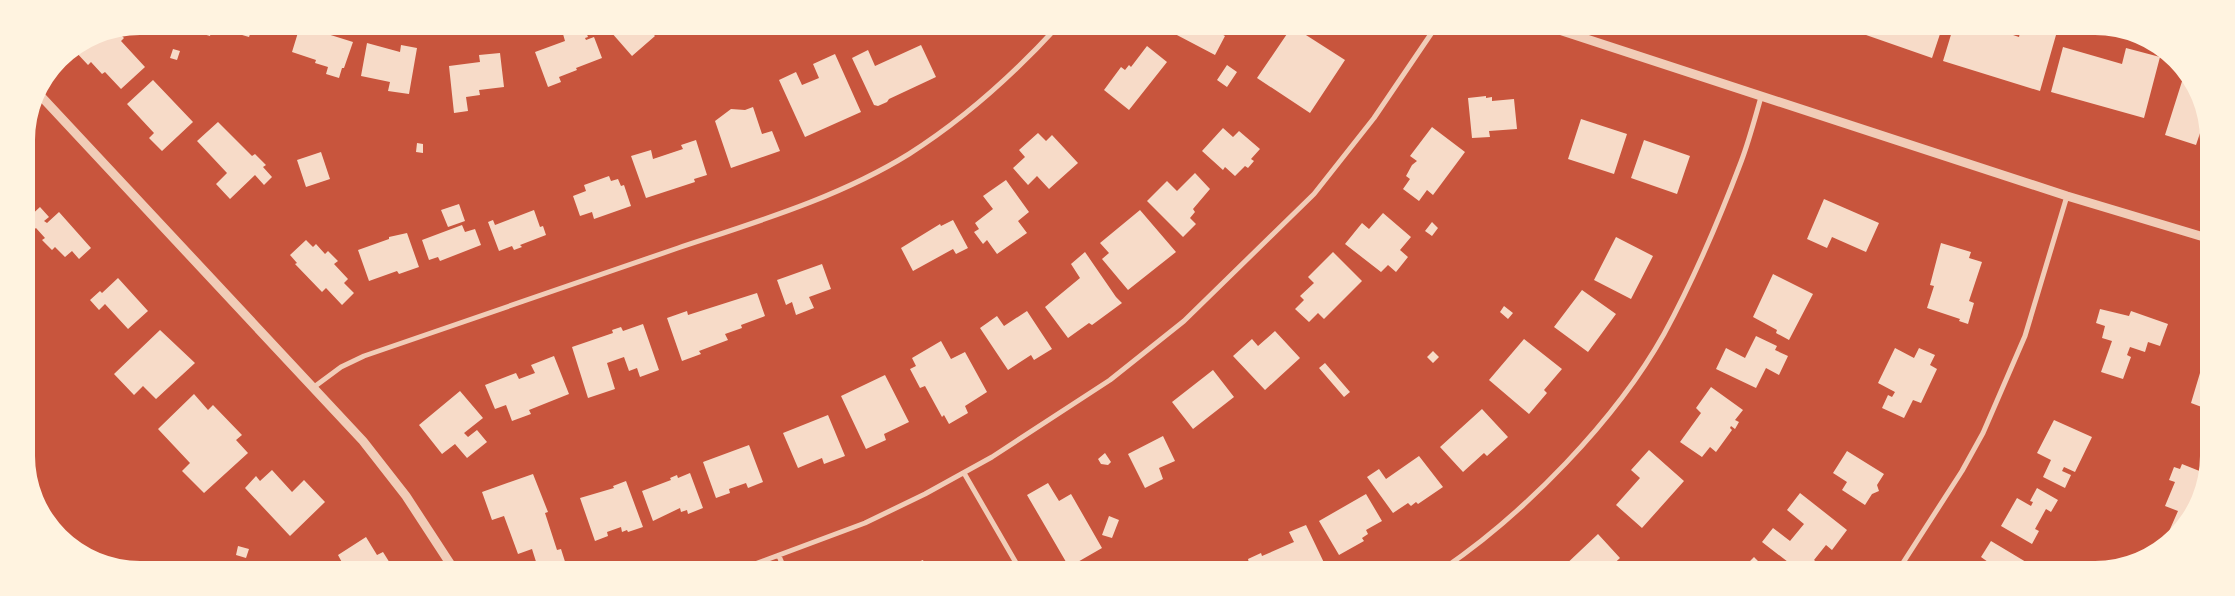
<svg xmlns="http://www.w3.org/2000/svg" width="2235" height="596" font-family="'Roboto Serif',serif">
<style>
.building{fill:#f7dbc8}
.lines{fill:none;stroke-linecap:round;stroke-linejoin:round}
.minor{stroke:#f1ccb7;stroke-width:5}
.tertiary{stroke:#f1ccb7;stroke-width:9}
</style>
<rect width="100%" height="100%" fill="#c8553d"/>
<path class="building" d="M156,26H179L177,33Z
M198,26H253L249,37L225,30V33L212,29L210,36L196,32Z
M300,26H323L321,32L353,42L344,68H342L339,78L326,74L328,67L315,63L316,60L292,52Z
M584,27L588,37L585,38L586,40L594,37L602,58L576,68L577,70L559,77L561,82L548,87L535,52L565,41L563,34Z
M616,27H668L654,35L655,36L632,56L611,32Z
M1175,27H1209L1225,36L1215,55L1175,34L1177,29Z
M1291,28H1295L1345,60L1310,113L1257,78Z
M1846,28H1942L1932,58Z
M1953,28H1992L2019,37L2021,28H2058L2040,91L1943,61Z
M117,31L124,38L121,41L145,67L121,89L105,72L102,74L91,62L88,65L74,50L97,35Z
M367,43L400,52L401,45L417,48L409,94L388,91L390,82L361,76Z
M921,45L936,77L889,99L887,102L878,106L874,105L852,58L868,50L875,66Z
M1147,46L1167,62L1129,110L1104,90L1121,67L1125,70L1129,65L1131,67Z
M2063,47L2122,64L2126,48L2160,57L2144,118L2051,92Z
M173,49L180,51L177,60L170,58Z
M500,53L504,87L479,90L480,95L466,97L468,111L454,113L449,66L480,62L479,55Z
M835,54L861,112L805,137L779,80L796,72L802,85L819,78L813,64Z
M1227,65L1237,72L1227,87L1217,80Z
M2184,75L2207,118V128L2202,127L2196,145L2165,135Z
M153,80L193,122L162,151L149,138L154,133L127,104Z
M1486,96V98L1492,97V101L1514,99L1517,129L1489,131L1490,137L1472,138L1468,98Z
M753,107L762,134L772,131L780,151L731,168L715,121L731,109L745,110Z
M1581,119L1627,134L1614,174L1568,159Z
M218,122L252,156L255,154L266,165L263,167L272,177L264,185L255,175L230,199L216,184L227,173L197,141Z
M1432,127L1465,152L1433,195L1427,190L1419,201L1403,189L1410,179L1406,176L1412,165L1417,161L1410,156Z
M1223,128L1233,137L1239,131L1260,149L1251,159L1254,161L1248,168L1245,166L1235,176L1225,167L1223,170L1202,151Z
M1038,133L1046,141L1052,135L1078,163L1049,189L1037,176L1028,185L1013,168L1025,157L1019,150Z
M696,140L707,175L694,179L695,182L646,198L631,156L651,150L653,159L683,149L681,145Z
M1644,140L1690,156L1677,194L1631,178Z
M417,143L423,144V153L416,152Z
M321,152L330,179L306,187L297,160Z
M1195,173L1210,189L1193,209L1195,212L1190,218L1196,224L1183,237L1147,201L1167,181L1177,191Z
M609,176L611,181L618,179L621,186L624,185L631,206L594,219L592,212L580,216L573,196L586,191L584,185Z
M27,179L33,186L27,192Z
M1006,180L1029,212L1018,221L1027,233L997,254L987,240L983,244L974,232L979,229L975,223L993,209L983,196Z
M1824,199L1879,223L1866,252L1832,237L1827,248L1807,239Z
M459,204L465,221L448,227L441,210Z
M40,207L49,217L44,221L47,223L59,212L91,248L79,259L72,251L65,257L55,247L52,250L42,240L45,238L36,228L32,231L27,226V219Z
M534,210L540,227L543,226L546,235L520,245L522,247L514,250L512,246L499,251L488,222L493,220L495,225Z
M1140,210L1176,252L1128,290L1102,259L1109,253L1100,243Z
M1383,213L1411,237L1400,250L1408,257L1396,272L1388,265L1381,272L1345,244L1362,223L1369,229Z
M953,220L968,248L956,254L953,249L913,271L901,248L940,224L941,226Z
M1432,222L1438,228L1432,236L1425,231Z
M462,225L465,232L475,229L481,245L440,261L438,257L429,260L422,240Z
M407,233L419,267L399,274L397,271L369,281L358,250L389,239V237Z
M1616,237L1653,256L1631,299L1594,280Z
M306,240L313,247L316,244L325,254L328,251L338,261L334,264L348,279L344,283L354,293L342,305L326,288L322,292L295,264L297,263L290,255Z
M1941,243L1971,252L1969,258L1982,262L1969,301L1974,303L1968,324L1959,321L1960,319L1927,308L1934,286L1930,285Z
M1085,252L1116,297L1122,303L1092,325L1089,323L1068,338L1045,307L1080,278L1071,264Z
M1333,252L1362,281L1324,319L1318,313L1309,322L1295,309L1304,300L1300,296L1314,283L1308,277Z
M822,264L831,289L809,297L814,308L796,315L792,302L786,305L777,280Z
M1773,274L1813,294L1789,340L1776,333L1777,330L1753,317Z
M118,278L148,311L128,329L105,304L99,310L90,300L100,291L102,293Z
M1582,290L1616,314L1588,352L1554,327Z
M757,293L765,316L741,325L742,328L725,334L728,340L699,351L701,354L682,361L667,318L687,311L688,315Z
M1504,306L1513,313L1508,319L1500,312Z
M2100,309L2129,316L2131,311L2168,324L2160,346L2148,342L2145,352L2130,347L2127,355L2131,357L2123,379L2101,372L2112,341L2102,338L2105,326L2096,323Z
M1027,311L1052,349L1034,360L1031,355L1008,370L980,328L997,316L1004,326Z
M643,324L659,370L640,377L637,368L629,371L624,357L607,363L615,389L588,398L572,347L613,333L612,330L621,327L623,331Z
M160,330L195,363L156,399L143,386L134,395L114,374Z
M1275,331L1300,358L1265,390L1233,356L1252,339L1258,346Z
M1756,336L1777,346L1775,350L1788,356L1779,375L1766,368L1756,388L1716,369L1726,348L1745,358Z
M1524,339L1562,369L1544,390L1547,393L1529,414L1489,380Z
M941,341L951,359L965,352L987,392L965,406L968,413L949,424L944,415L942,417L925,386L920,388L910,369L916,366L912,358Z
M1895,348L1914,358L1919,348L1935,355L1930,365L1937,369L1921,403L1913,400L1904,418L1882,408L1888,395L1892,397L1895,392L1878,383Z
M1433,351L1439,357L1433,363L1427,357Z
M554,356L569,394L529,410L531,414L512,421L506,405L495,409L485,385L516,373L519,379L535,373L531,365Z
M1325,363L1350,392L1344,397L1319,368Z
M1213,370L1234,397L1193,429L1172,402Z
M2200,373L2207,375V409L2191,403Z
M885,375L909,422L884,434L886,440L866,449L841,396Z
M1711,387L1743,410L1735,420L1739,422L1735,429L1731,426L1730,428L1732,430L1716,452L1710,447L1702,457L1680,442L1701,413L1696,408Z
M460,391L483,418L464,433L468,437L477,430L487,442L467,458L455,444L442,454L419,425Z
M194,394L208,410L213,405L242,435L236,440L248,453L204,493L182,471L190,463L158,429Z
M1482,409L1508,437L1487,456L1484,453L1463,472L1440,447Z
M828,415L845,456L824,464L822,458L798,468L783,433Z
M2054,420L2092,437L2075,472L2064,467L2062,471L2071,475L2065,488L2043,477L2051,460L2037,453Z
M1163,436L1175,461L1159,468L1163,479L1145,488L1128,454Z
M749,445L763,482L748,488L746,483L729,489L730,493L716,498L703,462Z
M1649,450L1684,481L1642,528L1616,505L1640,478L1631,470Z
M1847,451L1884,474L1877,485L1879,491L1872,494L1865,505L1842,490L1847,482L1833,473Z
M1105,453L1111,462L1108,465L1101,464L1098,459Z
M1419,456L1443,487L1418,504L1416,502L1411,506L1408,503L1393,513L1367,477L1379,469L1386,479Z
M2182,464L2207,474V478L2172,538L2167,536L2178,511L2165,506L2175,482L2169,480L2174,467L2180,469Z
M272,470L292,492L304,480L325,502L290,536L245,488L256,476L260,481Z
M690,473L703,508L688,514L687,510L681,512L680,508L653,521L642,491L671,480L670,478L677,475L678,478Z
M533,474L548,512L545,513L557,550L561,549L567,568H538L532,549L518,554L504,516L492,520L482,492Z
M626,481L643,527L628,532L627,530L622,532L621,527L607,532L608,536L595,541L580,498L614,488L613,486Z
M1048,483L1059,501L1071,494L1102,548L1069,567L1027,495Z
M2037,488L2058,500L2051,512L2046,509L2035,529L2039,531L2032,544L2001,526L2017,498L2031,506L2033,502L2030,501Z
M1800,493L1847,530L1832,550L1826,545L1814,560L1820,565L1816,569H1797L1762,542L1773,528L1790,541L1804,524L1787,510Z
M1366,494L1382,521L1366,530L1368,534L1362,538L1364,541L1339,555L1319,521Z
M1109,516L1119,520L1112,538L1102,535Z
M1306,525L1327,569H1237L1249,563L1248,559L1261,553L1262,556L1294,542L1289,532Z
M1598,534L1620,558L1608,569H1561Z
M366,537L377,555L383,552L393,568H345L338,555Z
M1991,541L2026,562L2022,569H1983L1988,562L1981,557Z
M238,546L249,549L246,558L236,555Z
M1754,557L1766,569H1744L1743,568Z
M923,560L926,568H903Z"/>
<g class="lines">
<path class="minor" d="M314,387L341,367L364,356C468,320 573,284 678,248C756,222 838,198 909,154C964,119 1013,75 1057,27
M964,473L1019,568
M779,556L784,568
M744,568L865,523L925,494L992,457L1110,380L1184,321L1314,194L1374,118L1435,28
M1443,569C1524,514 1616,420 1664,334C1694,279 1719,220 1741,162C1749,141 1755,118 1761,97
M1899,569L1962,471L1983,433L2025,336L2067,196"/>
<path class="tertiary" d="M1553,28L2067,196L2207,238
M38,93L363,441L406,496L453,568"/>
</g>
<path d="M0 0H2235V596H0ZM140 35H2095A105 105 0 0 1 2200 140V456A105 105 0 0 1 2095 561H140A105 105 0 0 1 35 456V140A105 105 0 0 1 140 35Z" fill="#fff3e0" fill-rule="evenodd"/>
</svg>
